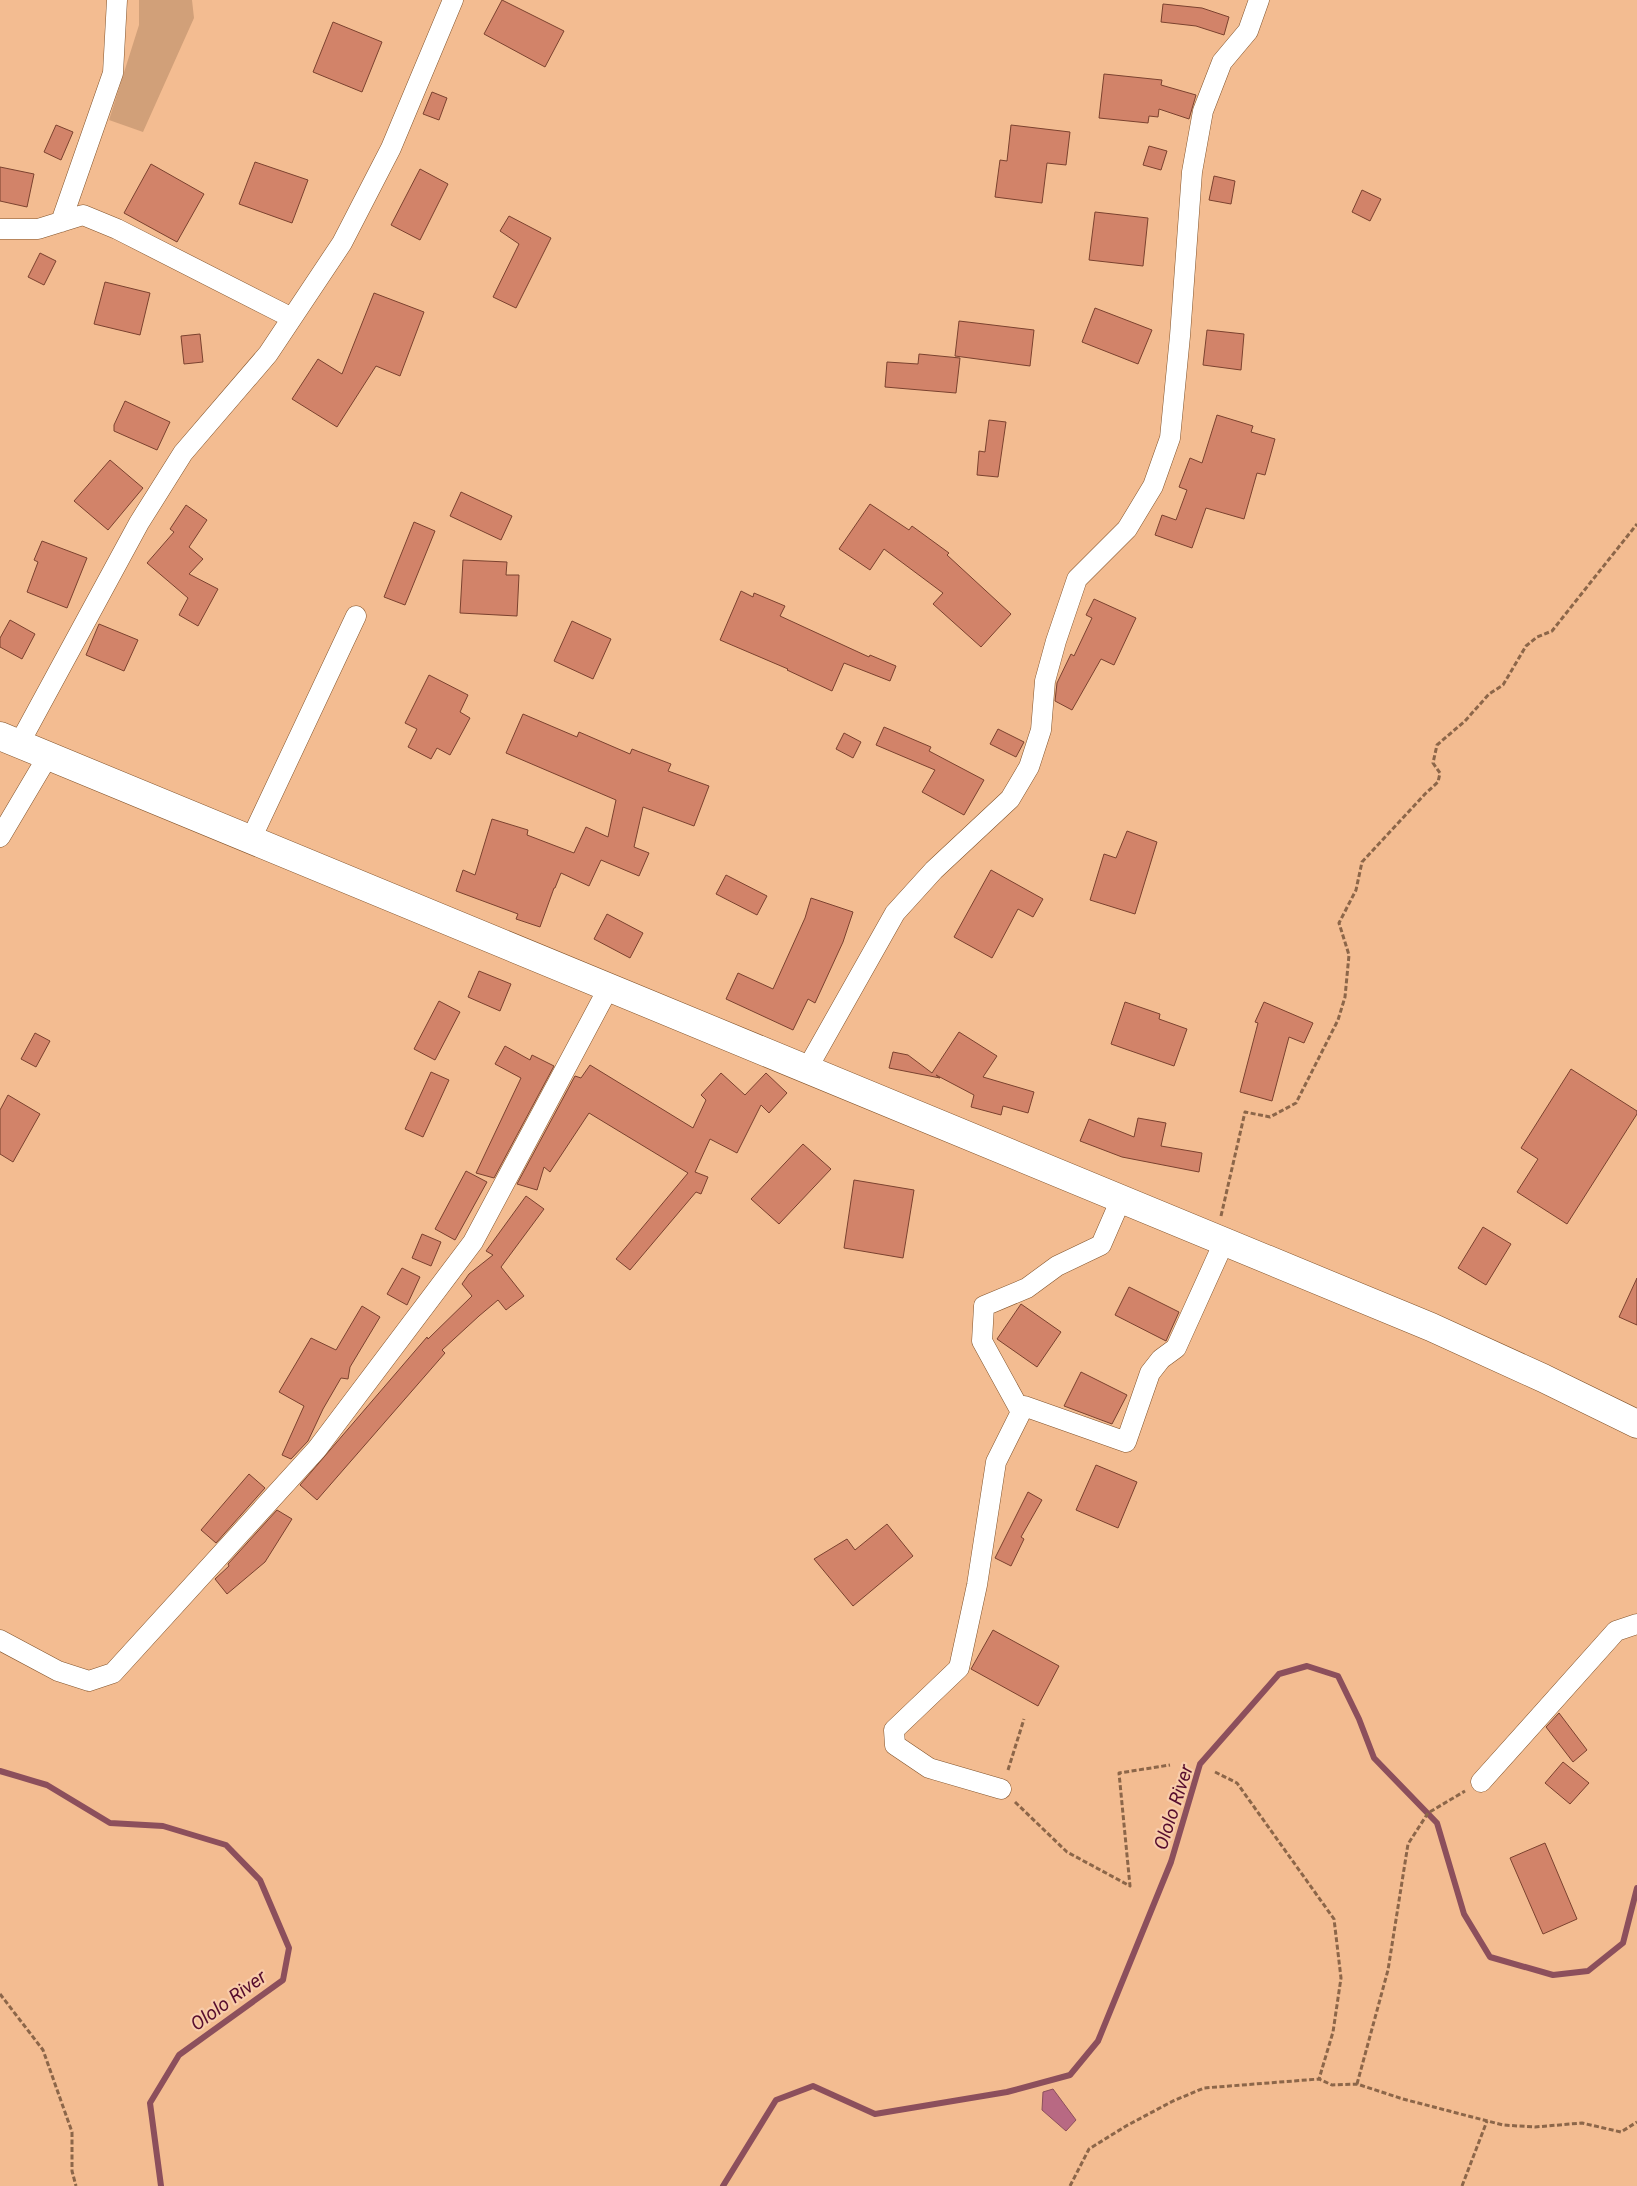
<svg xmlns="http://www.w3.org/2000/svg" width="1637" height="2186" font-family="Roboto,sans-serif">
<style>
.green{fill:#d1a079}
.water{fill:#b86983;stroke:#8c4f5c}
.lines{fill:none;stroke-linecap:round;stroke-linejoin:round}
.stream{stroke:#8c4f5c;stroke-width:6}
.building{fill:#d28369;stroke:#7b422f}
.street-casing{stroke:#82532a;stroke-width:21}
.secondary-casing{stroke:#82532a;stroke-width:29}
.path{stroke:#8c6649;stroke-width:3;stroke-dasharray:5 2.5;stroke-linecap:butt}
.street{stroke:#fff;stroke-width:20}
.secondary{stroke:#fff;stroke-width:28}
.labels{text-anchor:middle;stroke-width:4.5;stroke-linejoin:round;paint-order:stroke}
.water-label{font-size:19px;font-style:italic;fill:#560c2d;stroke:#f8ccaa}
</style>
<rect width="100%" height="100%" fill="#f3bc91"/>
<path class="green" d="M139,0H192L194,18L143,132L109,120L139,25Z"/>
<path class="water" d="M1053,2089L1076,2120L1066,2131L1042,2110L1043,2092Z"/>
<g class="lines">
<path class="stream" d="M0,1771L47,1785L110,1823L163,1826L226,1845L260,1880L289,1948L283,1980L179,2055L150,2103L161,2186
M723,2186L776,2100L813,2086L875,2114L1007,2092L1070,2075L1098,2041L1171,1862L1200,1764L1279,1674L1307,1666L1338,1676L1359,1719L1374,1758L1437,1823L1464,1914L1490,1957L1553,1975L1588,1971L1623,1943L1637,1888"/>
</g>
<path class="building" d="M502,0L564,31L545,67L484,34Z
M1163,4L1202,8L1229,17L1224,35L1196,26L1161,22Z
M333,22L382,42L362,92L313,72Z
M1104,74L1162,80L1161,85L1196,95L1189,119L1159,109L1158,117L1149,116L1148,123L1099,118Z
M432,92L447,98L439,120L423,114Z
M56,125L73,132L61,160L44,152Z
M1011,125L1070,132L1066,165L1047,163L1042,203L995,197L1000,160L1007,161Z
M1149,146L1167,151L1161,170L1143,165Z
M255,162L308,180L292,223L239,204Z
M151,164L204,194L177,242L124,213Z
M0,167L34,174L27,207L0,201Z
M420,169L448,184L420,240L391,225Z
M1214,176L1235,181L1231,204L1209,200Z
M1362,190L1381,199L1370,221L1352,212Z
M1095,212L1148,218L1143,266L1089,260Z
M509,216L551,238L516,308L493,297L519,244L500,231Z
M40,253L56,261L44,285L28,277Z
M105,282L150,293L140,335L94,324Z
M374,293L424,312L400,376L376,366L337,427L292,399L318,359L342,374Z
M1095,308L1152,330L1138,364L1082,342Z
M959,321L1034,330L1030,366L955,356Z
M1207,330L1244,334L1241,370L1203,365Z
M200,334L203,362L184,364L181,336Z
M919,354L960,358L956,393L885,387L887,362L918,364Z
M125,401L170,422L157,450L114,431V425Z
M1217,415L1253,426L1251,432L1275,439L1265,475L1257,473L1244,519L1206,508L1192,548L1155,535L1162,515L1176,520L1187,490L1179,487L1190,458L1202,463Z
M989,420L1006,422L998,477L977,475L979,451L985,452Z
M110,460L143,488L108,530L74,501Z
M461,492L512,516L501,540L450,516Z
M870,504L909,530L912,526L949,553L947,555L1011,614L981,647L933,604L943,593L884,549L870,570L839,549Z
M186,505L207,520L189,547L203,559L189,574L218,589L198,626L179,615L188,598L147,563L174,532L170,529Z
M414,522L435,531L405,605L384,597Z
M42,541L87,558L67,608L27,592L38,562L34,560Z
M463,560L507,562L506,575H519L517,616L460,613Z
M741,591L753,597L754,593L785,606L780,616L869,657L870,655L896,666L890,681L844,663L832,691L787,670L788,669L720,640Z
M1094,599L1136,618L1114,665L1101,659L1072,710L1055,701L1057,683L1071,654L1074,656L1092,618L1086,615Z
M10,620L35,634L22,659L0,647V638Z
M572,621L611,639L593,679L554,661Z
M99,624L138,640L124,671L86,655Z
M429,675L468,695L460,712L470,718L450,755L437,748L431,759L408,747L417,729L405,723Z
M523,714L577,737L579,732L630,754L632,749L671,764L668,771L709,786L694,826L643,807L634,847L649,853L639,876L601,860L589,886L561,873L555,888H554L540,927L516,919L518,914L456,891L463,870L475,875L492,819L528,830L527,835L574,853L586,827L608,837L616,800L506,753Z
M884,727L931,747L929,751L984,780L964,815L922,792L935,770L876,745Z
M998,729L1024,742L1016,757L990,744Z
M844,733L861,742L853,758L836,749Z
M1127,831L1157,842L1135,914L1090,900L1104,854L1116,858Z
M991,870L1043,899L1033,917L1018,909L992,958L954,937Z
M726,875L767,896L757,915L716,894Z
M811,898L853,912L843,942L815,1003L808,999L793,1030L726,999L738,973L773,989L805,918Z
M607,914L643,933L630,958L594,939Z
M479,971L511,984L500,1011L468,997Z
M439,1001L460,1012L435,1060L414,1049Z
M1125,1002L1160,1014L1159,1019L1187,1029L1174,1066L1111,1044Z
M1264,1002L1313,1023L1304,1043L1289,1037L1272,1101L1240,1092L1258,1023L1255,1022Z
M959,1032L997,1056L983,1077L1034,1092L1028,1113L1003,1106L1001,1115L971,1107L974,1095L936,1075L940,1078L889,1068L893,1052L908,1055L932,1073Z
M35,1033L50,1041L36,1067L21,1059Z
M505,1046L530,1060L532,1055L554,1066L494,1178L476,1173L521,1078L495,1064Z
M590,1065L693,1128L706,1100L701,1095L721,1073L745,1095L766,1073L787,1093L769,1113L761,1105L737,1153L710,1139L695,1172L708,1177L701,1194L696,1192L630,1270L616,1259L688,1173L589,1113L550,1172L544,1167L537,1190L517,1184L575,1076L581,1078Z
M1571,1069L1637,1111V1114L1567,1224L1517,1192L1538,1159L1521,1148Z
M431,1072L449,1080L423,1137L405,1129Z
M8,1095L40,1114L13,1162L0,1154V1110Z
M1138,1118L1166,1123L1161,1146L1202,1153L1199,1172L1122,1157L1080,1141L1089,1119L1134,1137Z
M803,1144L831,1169L779,1224L751,1199Z
M466,1171L487,1182L455,1240L435,1229Z
M854,1180L914,1190L903,1258L844,1248Z
M526,1196L544,1209L501,1267L524,1296L506,1310L498,1300L479,1316L442,1350L445,1353L317,1500L300,1485L427,1337L428,1339L472,1296L462,1284L469,1274L493,1255L486,1251Z
M1483,1227L1511,1244L1486,1285L1458,1268Z
M422,1234L441,1242L431,1266L412,1258Z
M402,1268L420,1277L407,1305L387,1294Z
M1637,1278V1325L1619,1317Z
M1129,1287L1179,1312L1166,1341L1115,1315Z
M1021,1304L1061,1332L1037,1367L997,1339Z
M362,1306L380,1317L350,1367L348,1379L341,1378L323,1409L308,1441L291,1459L282,1455L304,1406L279,1392L311,1338L336,1350Z
M1081,1372L1127,1395L1112,1424L1064,1406Z
M1096,1465L1137,1482L1118,1528L1076,1510Z
M249,1474L265,1488L216,1543L201,1530Z
M1028,1492L1042,1500L1021,1537L1024,1539L1011,1566L995,1558Z
M277,1510L292,1519L265,1562L227,1594L215,1579L229,1566L228,1564Z
M887,1524L913,1556L853,1606L814,1559L847,1539L855,1550Z
M993,1630L1059,1666L1038,1706L971,1669Z
M1559,1713L1587,1750L1573,1762L1546,1727Z
M1563,1762L1589,1783L1570,1804L1545,1783Z
M1545,1843L1577,1919L1543,1934L1510,1858Z"/>
<g class="lines">
<defs>
<path id="street" d="M61,222L113,73L117,0
M0,229H38L83,215L117,229L292,318
M19,744L139,523L183,453L268,354L342,243L391,148L453,0
M0,837L48,756
M251,839L356,616
M807,1069L895,913L934,870L1010,799L1029,767L1041,730L1045,681L1056,641L1077,579L1127,529L1153,486L1170,438L1180,336L1192,172L1203,111L1222,62L1248,31L1259,0
M1021,1412L982,1341L984,1306L1027,1288L1057,1266L1101,1245L1121,1199
M0,1640L58,1671L89,1681L113,1673L317,1449L473,1242L609,987
M1481,1782L1616,1631L1637,1624
M1001,1789L929,1768L895,1745L894,1730L959,1668L977,1585L996,1462L1024,1406L1126,1442L1150,1373L1161,1359L1176,1348L1224,1242"/>
<path id="secondary" d="M0,736L1431,1327L1543,1378L1637,1424"/>
</defs>
<use href="#street" class="street-casing"/>
<use href="#secondary" class="secondary-casing"/>
<path class="path" d="M1221,1216L1245,1112L1270,1117L1296,1103L1338,1020L1345,997L1349,955L1339,923L1356,890L1362,862L1425,794L1438,782L1440,773L1433,763L1437,745L1465,721L1489,694L1503,685L1526,646L1537,637L1552,631L1637,524
M1008,1770L1024,1719
M1215,1772L1237,1783L1334,1919L1341,1978L1333,2032L1319,2079
M1015,1802L1067,1852L1130,1886L1119,1773L1170,1765
M0,1994L43,2050L72,2132V2171L76,2186
M1357,2084L1388,1970L1408,1844L1428,1813L1465,1791
M1070,2186L1089,2149L1126,2126L1173,2101L1204,2088L1319,2079L1332,2085L1357,2084L1403,2099L1503,2125L1535,2127L1582,2123L1621,2132L1637,2122
M1462,2186L1487,2121"/>
<use href="#street" class="street"/>
<use href="#secondary" class="secondary"/>
</g>
<g class="labels">
<g class="water-label">
<text transform="translate(1173 1807) rotate(-72)" y="7">Ololo River</text>
<text transform="translate(228 2000) rotate(-36)" y="7">Ololo River</text>
</g>
</g>
</svg>
